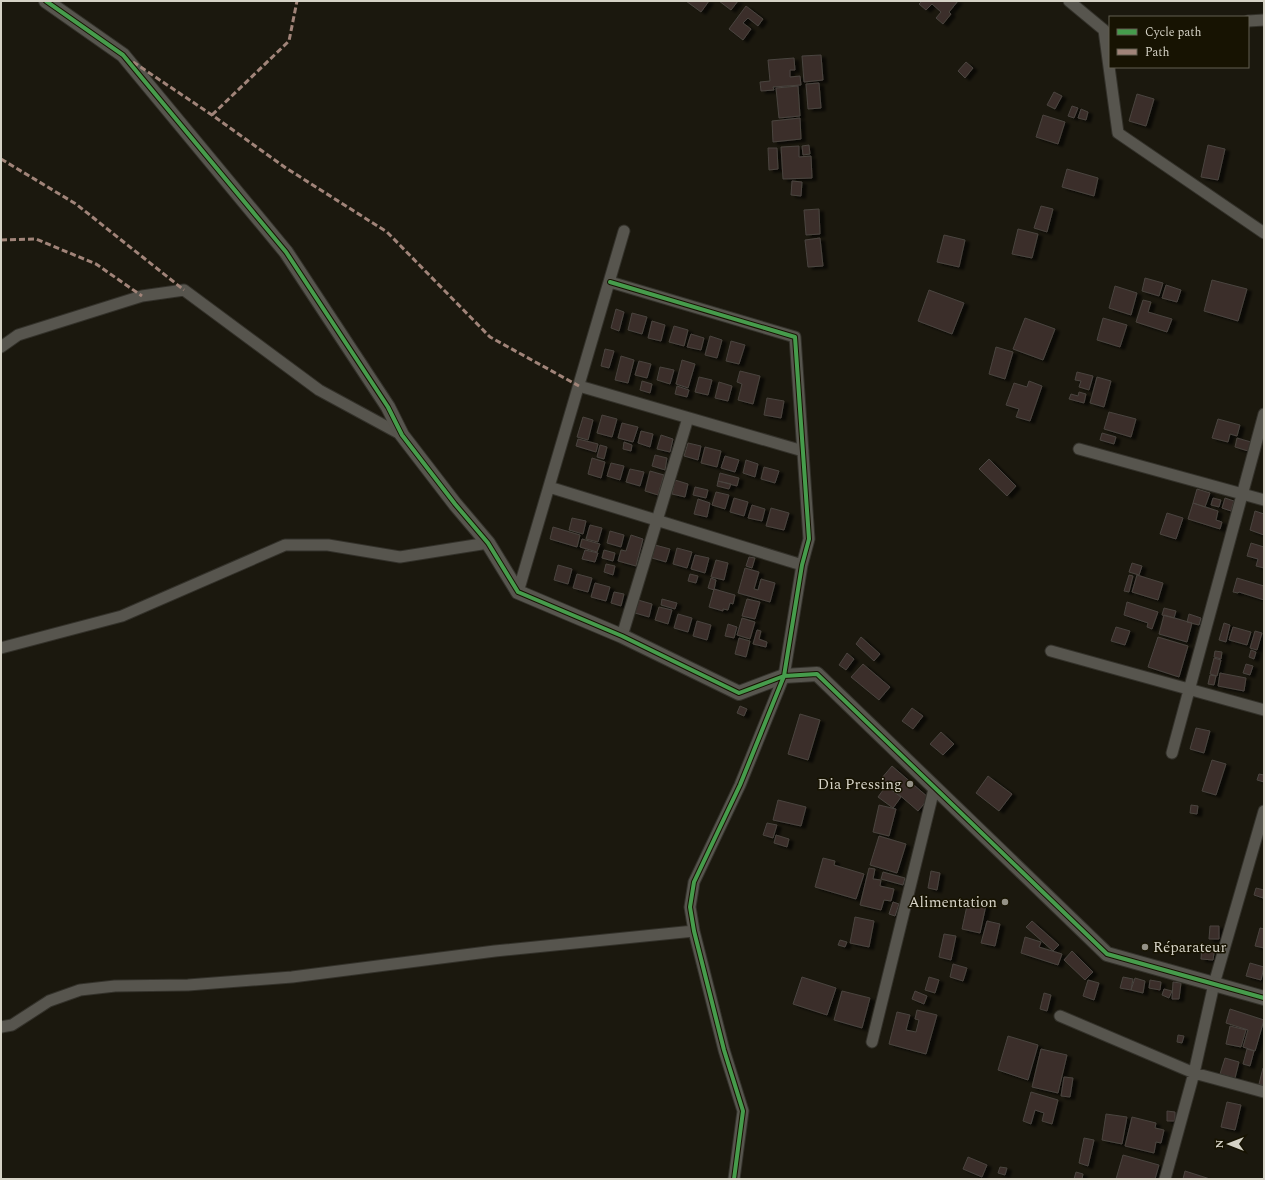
<svg xmlns="http://www.w3.org/2000/svg" width="1265" height="1180" font-family="Spectral,serif">
<style>
.building{fill:#3a2f2a;stroke:#4a443f;filter:url(#shadow)}
.lines{fill:none;stroke-linecap:round;stroke-linejoin:round}
.minor-casing{stroke:#33312a;stroke-width:13}
.tertiary-casing{stroke:#33312a;stroke-width:16}
.minor{stroke:#57554e;stroke-width:11}
.tertiary{stroke:#57554e;stroke-width:14}
.quiet{stroke:#a18479;stroke-width:3;stroke-dasharray:6 3;stroke-linecap:butt}
.cycleway-casing{stroke:#171302;stroke-width:6}
.cycleway{stroke:#469c4c;stroke-width:4}
.poi-dot{fill:#949186;stroke:#171302;stroke-width:1.5}
.labels{text-anchor:middle;stroke-width:3;stroke-linejoin:round;paint-order:stroke}
.poi-label{font-size:15px;fill:#d5d2c6;stroke:#171302;text-anchor:end}
</style>
<defs>
<filter id="shadow"><feDropShadow dx="4.5" dy="2.5" stdDeviation="1" flood-color="#0009"/></filter>
</defs>
<rect width="100%" height="100%" fill="#1b180e"/>
<path class="building" d="M686,1H709L701,12Z
M719,1H738L731,10Z
M922,1H958L949,12L951,14L943,24L936,18L941,12L932,4L926,10L919,4Z
M746,6L763,19L758,26L748,18L743,23L751,29L743,40L729,29Z
M821,55L823,80L804,82L802,56Z
M794,58L795,70H790V77L800,76L801,85L773,87L774,90L761,91L760,82L770,81L768,60Z
M966,62L973,68L965,78L958,71Z
M819,83L821,108L808,109L806,84Z
M798,86L800,116L779,118L776,88Z
M1054,92L1062,96L1055,109L1047,105Z
M1137,94L1154,99L1146,126L1129,121Z
M1072,106L1078,108L1074,118L1068,116Z
M1081,109L1088,112L1086,120L1078,118Z
M1043,115L1065,122L1058,144L1036,137Z
M800,118L801,139L773,142L772,121Z
M809,145L810,154L803,155L802,146Z
M1208,145L1225,149L1218,180L1201,177Z
M799,146V157L811,156L812,178L783,179L781,147Z
M768,148H777L778,169L769,170Z
M1067,169L1098,178L1094,196L1062,187Z
M792,181L802,182L801,196L791,195Z
M1041,206L1053,209L1047,232L1034,228Z
M819,209L820,234L806,235L804,210Z
M1018,229L1038,234L1032,258L1012,254Z
M944,235L965,240L959,267L937,262Z
M820,238L823,266L808,267L805,240Z
M1145,278L1163,283L1159,296L1142,291Z
M1212,280L1247,289L1238,321L1204,311Z
M1166,285L1181,290L1177,302L1162,298Z
M1115,286L1137,293L1131,315L1109,308Z
M929,290L964,303L952,334L918,321Z
M1143,300L1151,302L1148,312L1172,319L1167,332L1136,322Z
M616,309L624,312L619,331L611,328Z
M632,313L647,317L642,334L628,330Z
M1025,318L1055,329L1043,360L1013,349Z
M1103,318L1127,325L1120,347L1097,340Z
M652,321L665,325L661,341L648,338Z
M674,326L688,330L684,346L669,342Z
M691,334L704,338L701,350L687,347Z
M710,336L722,340L717,358L705,355Z
M731,341L745,345L739,364L726,361Z
M996,347L1013,352L1005,379L989,374Z
M605,349L614,351L609,368L601,366Z
M621,356L634,360L628,383L615,380Z
M682,360L695,364L688,388L676,384Z
M639,361L651,364L647,378L635,375Z
M660,367L674,370L670,384L657,380Z
M740,371L760,376L753,404L738,400L742,384L737,382Z
M1077,372L1093,376L1089,390L1079,387L1081,381L1075,380Z
M699,377L712,380L708,395L695,392Z
M1097,377L1111,381L1104,407L1090,403Z
M642,381L652,384L650,393L640,390Z
M1029,381L1042,386L1030,421L1016,417L1019,409L1006,405L1014,383L1027,387Z
M719,382L732,386L728,401L715,398Z
M677,386L689,390L687,397L675,394Z
M1079,392L1086,394L1084,403L1069,399L1071,394L1078,396Z
M767,398L784,401L781,418L764,415Z
M1109,412L1136,419L1131,437L1104,429Z
M602,415L617,419L612,437L597,433Z
M583,417L593,420L588,440L577,437Z
M1218,419L1240,425L1237,436L1230,434L1228,442L1212,438Z
M622,423L638,427L633,442L618,438Z
M641,431L653,434L650,447L638,443Z
M1102,433L1116,437L1114,444L1100,440Z
M661,435L673,439L670,452L657,449Z
M1237,438L1251,442L1248,451L1235,447Z
M578,439L598,444L596,452L576,446Z
M624,442L632,445L631,451L623,449Z
M688,443L701,446L698,460L684,456Z
M600,445L607,447L604,459L597,457Z
M705,447L721,451L717,467L701,463Z
M655,455L667,458L665,470L652,466Z
M725,456L739,460L735,472L721,468Z
M592,458L605,462L601,478L588,474Z
M989,459L1016,486L1007,496L979,469Z
M746,460L758,464L755,477L743,473Z
M611,463L624,466L620,480L607,476Z
M764,467L779,471L775,483L761,479Z
M630,469L644,472L640,486L626,482Z
M650,471L664,475L658,495L645,491Z
M720,473L739,478L737,486L718,481Z
M675,480L688,484L685,497L672,494Z
M718,481L731,484L729,489L717,486Z
M695,487L708,490L706,498L693,495Z
M1197,489L1210,493L1205,507L1193,503Z
M716,492L729,495L725,509L712,505Z
M734,498L748,502L744,516L730,512Z
M1213,498L1221,500L1219,507L1211,505Z
M1225,498L1234,501L1231,511L1222,508Z
M698,499L710,503L707,517L694,514Z
M1193,503L1218,511L1216,520L1222,522L1220,529L1188,519Z
M752,505L765,509L762,521L748,518Z
M771,508L789,513L784,530L766,526Z
M1255,511L1264,514V535L1250,530Z
M1167,513L1183,518L1176,539L1160,534Z
M572,518L586,521L583,534L569,530Z
M590,525L602,528L598,542L586,539Z
M553,527L580,535L577,547L550,539Z
M610,531L624,535L621,547L607,543Z
M631,535L643,539L636,566L618,561L621,550L626,551Z
M582,539L600,544L597,552L580,547Z
M1251,543L1264,547V568L1256,566L1258,559L1247,556Z
M655,545L670,549L666,562L652,558Z
M677,548L692,552L687,568L673,564Z
M585,550L598,553L595,562L582,559Z
M604,550L615,553L613,561L602,558Z
M695,555L709,558L705,573L691,569Z
M749,557L755,558L752,568L746,566Z
M716,560L728,563L724,580L711,577Z
M1132,563L1142,566L1139,575L1129,572Z
M606,564L615,566L613,575L604,572Z
M558,565L572,569L568,584L554,580Z
M745,568L759,572L754,589L758,590L761,579L775,583L770,602L738,593Z
M577,574L592,578L588,592L573,588Z
M690,574L698,576L696,583L688,581Z
M1129,575L1133,576L1129,592L1124,591Z
M1137,575L1163,583L1158,600L1132,592Z
M711,578L716,580L714,590L708,588Z
M1237,578L1264,586V600L1239,592L1238,593L1233,592Z
M595,583L610,587L606,601L591,597Z
M714,589L735,595L733,604L730,603L728,610L723,609V611L709,607Z
M614,592L624,594L621,606L611,603Z
M662,599L677,603L675,609L661,605Z
M747,599L760,602L755,619L742,616Z
M638,600L652,604L649,617L635,613Z
M1127,602L1158,612L1152,629L1147,627L1148,623L1124,615Z
M659,607L672,610L668,624L655,620Z
M1164,608L1176,611L1174,618L1162,615Z
M678,614L692,618L688,632L674,628Z
M1189,614L1201,618L1199,625L1187,622Z
M1164,615L1192,623L1187,642L1159,634Z
M742,618L755,622L750,639L737,635Z
M697,621L711,625L707,640L693,636Z
M1224,623L1230,625L1226,642L1219,640Z
M728,624L737,627L734,638L725,636Z
M1116,627L1130,631L1125,645L1111,641Z
M1233,627L1251,632L1247,645L1229,640Z
M757,630L761,631L759,639L767,642L766,647L753,644Z
M1255,631L1262,633L1257,650L1250,648Z
M861,637L880,654L874,661L856,644Z
M1158,637L1188,646L1179,677L1148,667Z
M739,638L750,641L746,657L735,654Z
M1251,650L1256,652L1254,659L1249,657Z
M1215,651L1222,652L1221,659L1214,657Z
M847,653L854,659L846,670L839,665Z
M1214,658L1221,660L1217,676L1210,674Z
M863,664L890,687L879,700L851,677Z
M1246,664L1253,666L1250,675L1243,673Z
M1220,673L1246,678L1244,691L1218,686Z
M1210,675L1216,676L1214,685L1208,684Z
M740,706L747,709L744,716L737,713Z
M912,708L923,716L913,729L902,721Z
M800,714L820,720L808,760L788,754Z
M1196,728L1210,731L1204,753L1190,749Z
M941,732L954,744L943,755L930,744Z
M1212,760L1226,764L1216,795L1202,791Z
M892,766L929,798L918,811L881,779Z
M1259,774L1264,775V782L1257,780Z
M988,776L1012,794L999,811L976,793Z
M886,786L901,797L893,808L878,797Z
M778,800L806,807L801,826L773,820Z
M879,805L896,809L889,836L873,832Z
M1191,805L1198,806L1197,814L1190,813Z
M767,823L777,825L773,838L763,835Z
M776,835L789,839L787,847L774,843Z
M879,836L906,844L897,873L870,865Z
M823,858L835,861L834,865L864,874L856,899L815,887Z
M869,868L875,869L873,879L881,880L880,886L894,889L891,901L884,900L881,910L860,905Z
M931,871L940,873L937,890L928,888Z
M883,872L905,878L903,885L881,879Z
M1256,888L1264,890L1263,898L1254,895Z
M968,901L986,905L980,933L962,929Z
M893,902L899,904L895,916L889,914Z
M855,917L874,921L869,947L850,943Z
M987,921L1000,924L995,946L981,943Z
M1032,921L1059,945L1053,951L1026,927Z
M1210,926H1219V939H1209Z
M1260,928L1264,929V948L1255,946Z
M944,934L956,936L951,960L939,957Z
M1025,937L1041,942L1039,947L1062,954L1058,965L1021,953Z
M840,940L847,942L845,947L838,945Z
M1202,945L1215,947L1213,960L1201,959Z
M1072,951L1093,972L1085,980L1064,960Z
M1250,963L1264,967L1261,980L1246,976Z
M953,964L967,968L963,981L950,977Z
M802,977L836,988L827,1015L793,1004Z
M929,977L939,980L935,993L925,990Z
M1123,977L1133,979L1131,990L1120,988Z
M1135,978L1145,981L1143,993L1131,990Z
M1088,980L1099,983L1094,1000L1083,996Z
M1150,980L1161,982L1160,990L1149,988Z
M1173,982L1181,983L1179,999H1172Z
M1164,989L1172,991L1169,998L1162,995Z
M842,991L870,998L862,1028L834,1020Z
M915,991L927,996L924,1004L912,999Z
M1044,993L1051,995L1047,1011L1040,1009Z
M1230,1009L1264,1020L1255,1051L1243,1047L1248,1030L1226,1023Z
M917,1010L937,1015L926,1054L889,1044L897,1012L910,1015L906,1030L916,1032L919,1020L915,1019Z
M1230,1026L1246,1030L1241,1047L1226,1044Z
M1178,1035L1184,1036L1182,1043L1177,1042Z
M1008,1036L1038,1045L1028,1080L998,1070Z
M1041,1049L1067,1055L1058,1093L1032,1087Z
M1247,1049L1254,1051L1250,1066L1243,1064Z
M1225,1058L1239,1062L1235,1078L1220,1074Z
M1263,1068H1264V1086L1259,1084Z
M1064,1077L1073,1078L1070,1097L1061,1096Z
M1031,1092L1058,1100L1052,1124L1042,1121L1044,1113L1035,1110L1031,1124L1023,1121Z
M1227,1102L1241,1105L1235,1130L1221,1127Z
M1167,1111L1175,1112V1121H1167Z
M1106,1114L1127,1117L1122,1144L1102,1140Z
M1132,1117L1156,1123L1155,1128L1164,1130L1161,1143L1156,1142L1154,1153L1125,1146Z
M1084,1138L1094,1140L1088,1166L1079,1163Z
M1123,1155L1159,1165L1155,1179H1116Z
M968,1157L987,1165L982,1177L963,1169Z
M1000,1167L1007,1168L1005,1175L998,1173Z
M1185,1171L1210,1179H1183Z
M1076,1172L1083,1174L1082,1179H1074Z"/>
<g class="lines">
<defs>
<path id="minor" d="M1069,1L1104,30L1118,133L1264,233
M1248,21L1264,20
M610,282L795,337L809,539L802,565L784,676L740,785L694,882L690,907L694,931L724,1050L743,1111L734,1179
M1,347L18,335L142,296L184,290L319,390L402,435
M579,386L803,451
M1079,449L1264,500
M549,487L802,565
M518,592L624,231
M622,636L688,418
M1,648L122,616L285,545H328L400,557L488,543
M1051,651L1264,710
M1172,753L1264,414
M1060,1016L1194,1073L1264,1092
M1,1027L12,1025L49,1001L80,990L115,986L188,985L292,977L495,951L694,931
M872,1042L934,789
M1165,1179L1194,1073L1214,984L1264,811"/>
<path id="tertiary" d="M46,1L123,55L286,252L388,407L402,435L455,504L488,543L518,592L622,636L739,693L784,676L817,674L1107,954L1264,998"/>
</defs>
<use href="#minor" class="minor-casing"/>
<use href="#tertiary" class="tertiary-casing"/>
<use href="#minor" class="minor"/>
<use href="#tertiary" class="tertiary"/>
<path class="quiet" d="M133,62L212,115L286,168L387,232L490,337L579,386
M212,115L289,41L297,1
M1,159L76,204L184,290
M1,240L36,239L96,264L142,296"/>
<defs>
<path id="cycleway" d="M46,1L123,55L286,252L388,407L402,435L455,504L488,543L518,592L622,636L739,693L784,676L817,674L1107,954L1264,998
M610,282L795,337L809,539L802,565L784,676L740,785L694,882L690,907L694,931L724,1050L743,1111L734,1179"/>
</defs>
<use href="#cycleway" class="cycleway-casing"/>
<use href="#cycleway" class="cycleway"/>
</g>
<g class="poi-dot">
<circle cx="910" cy="784" r="4"/>
<circle cx="1005" cy="902" r="4"/>
<circle cx="1145" cy="947" r="4"/>
</g>
<g class="labels">
<g class="poi-label">
<text x="902" y="789">Dia Pressing</text>
<text x="997" y="907">Alimentation</text>
<text x="1153" y="952" text-anchor="start">Réparateur</text>
</g>
</g>
<rect width="1265" height="1180" fill="none" stroke="#d5d2c6" stroke-width="4"/>
<rect x="1109" y="16" width="140" height="52" fill="#171302" stroke="#635f50"/>
<rect x="1117" y="29" width="20" height="6" fill="#469c4c" stroke="#635f50"/>
<text x="1145" y="36" font-size="12" fill="#d5d2c6">Cycle path</text>
<rect x="1117" y="49" width="20" height="6" fill="#a18479" stroke="#635f50"/>
<text x="1145" y="56" font-size="12" fill="#d5d2c6">Path</text>
<g transform="translate(1229 1144) rotate(270)" stroke="#171302" stroke-width="3" paint-order="stroke">
<path d="M0-3L7 15L0 10L-7 15Z" fill="#d5d2c6"/>
<text y="-6" font-size="11" font-weight="bold" text-anchor="middle" fill="#d5d2c6">N</text>
</g>
</svg>
